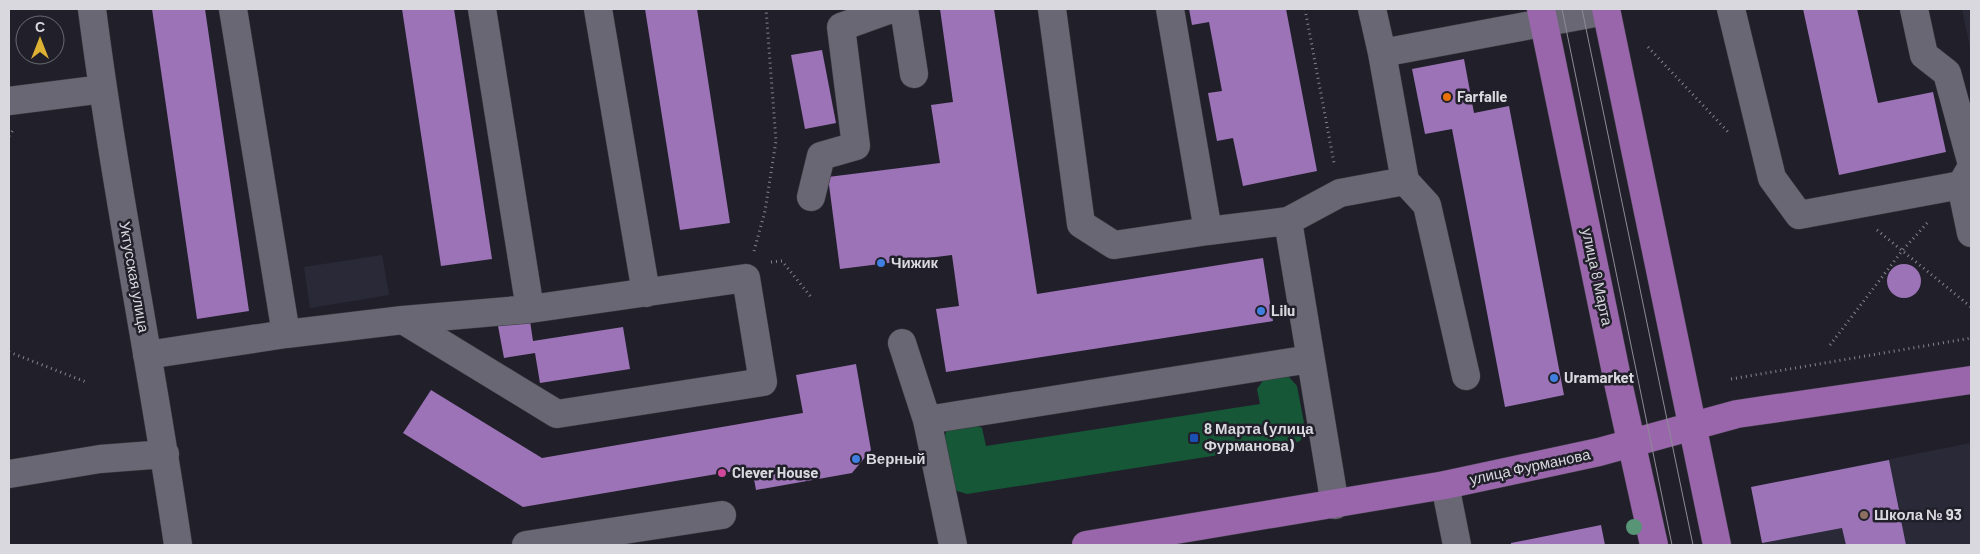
<svg xmlns="http://www.w3.org/2000/svg" width="1980" height="554" font-family="Barlow,sans-serif">
<style>
.built{fill:#292938}
.green{fill:#165737}
.building{fill:#9c73b7}
.lines{fill:none;stroke-linecap:round;stroke-linejoin:round}
.minor-casing{stroke:#3c3b43;stroke-width:29}
.major-casing{stroke:#3c3b43;stroke-width:29}
.path{stroke:#85848c;stroke-width:3;stroke-dasharray:1 4;stroke-linecap:butt}
.minor{stroke:#686773;stroke-width:28}
.major{stroke:#9966ab;stroke-width:28}
.tram{stroke:#8d8c94;stroke-width:1}
.tree{fill:#579576}
.food-dot{fill:#e8710a;stroke:#21202a;stroke-width:2}
.shop-dot{fill:#3f7fe0;stroke:#21202a;stroke-width:2}
.transit-dot{fill:#1a4fb4;stroke:#21202a;stroke-width:2}
.hotel-dot{fill:#d1479c;stroke:#21202a;stroke-width:2}
.education-dot{fill:#8d6e63;stroke:#21202a;stroke-width:2}
.labels{text-anchor:middle;stroke-width:5;stroke-linejoin:round;paint-order:stroke}
.poi-label{font-size:15px;font-weight:bold;fill:#d8d8de;stroke:#21202a;text-anchor:start}
.street-label{font-size:15px;fill:#d8d8de;stroke:#21202a}
</style>
<rect width="100%" height="100%" fill="#21202a"/>
<path class="built" d="M1962,9H1971V52Z
M382,255L389,295L310,308L304,267Z
M1971,443V545H1763L1751,487Z"/>
<path class="green" d="M1276,377H1289L1297,386L1306,433L1300,441L1290,444L967,494L957,491L952,485L944,438L947,429L972,423L982,428L986,446L1260,404L1257,389L1264,379Z"/>
<path class="building" d="M152,9H205L249,311L197,319Z
M402,9H454L492,259L441,266Z
M645,9H697L730,223L680,230Z
M940,9H994L1037,294L1263,258L1273,321L946,372L936,309L959,306L952,255L840,269L828,177L940,163L931,105L953,102Z
M1189,9H1286L1317,171L1243,186L1233,138L1217,141L1208,93L1222,91L1209,22L1192,25Z
M1803,9H1857L1878,103L1933,92L1946,152L1839,175Z
M822,50L836,123L805,129L791,55Z
M1464,59L1474,113L1509,106L1564,395L1505,407L1452,129L1425,134L1412,69Z
M1887 281a17 17 0 1 1 34 0a17 17 0 1 1-34 0Z
M530,321L533,341L623,327L630,369L540,383L535,353L504,358L498,326Z
M856,364L871,450L852,473L756,490L752,468L523,507L403,433L431,390L542,458L803,413L796,375Z
M1889,460L1906,545H1846L1842,528L1762,543L1751,487Z
M1601,525L1605,545H1511V543Z"/>
<g class="lines">
<defs>
<path id="minor" d="M92,9C115,188 152,366 178,545
M233,9L286,334
M482,9L530,309
M598,9L646,293
M904,9L914,74
M1052,9L1081,224L1114,245L1208,231L1288,221L1340,193L1405,181L1427,205L1466,376
M1170,9L1208,231
M1372,9L1382,53L1405,181
M1731,9L1772,178L1799,215L1961,185L1971,168
M1914,9L1924,55L1947,73L1971,161
M1382,53L1606,11
M9,101L103,89
M1961,185L1971,233
M811,197L821,156L856,146L841,27L891,9
M1288,221L1335,505
M902,343L927,420L953,545
M147,355L286,334L403,320L530,309L746,278L763,382L557,414L403,320
M927,420L1310,359
M9,474L100,459L165,454
M1445,485L1457,545
M526,545L722,515"/>
<path id="major" d="M1541,9L1619,387L1654,545
M1606,9L1717,545
M1086,545L1445,485L1599,452L1737,414L1971,380"/>
</defs>
<use href="#minor" class="minor-casing"/>
<use href="#major" class="major-casing"/>
<path class="path" d="M1305,9L1334,163
M1648,47L1730,134
M9,136L13,130
M1877,230L1971,307
M754,251L765,211L776,141L766,9
M771,262L782,261L811,297
M1830,345L1902,251L1928,222
M9,352L86,382
M1731,379L1971,338"/>
<use href="#minor" class="minor"/>
<use href="#major" class="major"/>
<path class="tram" d="M1562,9L1672,545
M1582,9L1693,545"/>
</g>
<circle class="tree" cx="1634" cy="527" r="8"/>
<circle class="food-dot" cx="1447" cy="97" r="5"/>
<g class="shop-dot">
<circle cx="881" cy="263" r="5"/>
<circle cx="1261" cy="311" r="5"/>
<circle cx="1554" cy="378" r="5"/>
<circle cx="856" cy="459" r="5"/>
</g>
<rect class="transit-dot" x="1189" y="433" width="10" height="10" rx="2.5"/>
<circle class="hotel-dot" cx="722" cy="473" r="5"/>
<circle class="education-dot" cx="1864" cy="515" r="5"/>
<g class="labels">
<g class="poi-label">
<text x="1457" y="102">Farfalle</text>
<text x="891" y="268">Чижик</text>
<text x="1271" y="316">Lilu</text>
<text x="1564" y="383">Uramarket</text>
<text x="1204" y="434">8 Марта (улица<tspan x="1204" dy="17">Фурманова)</tspan></text>
<text x="866" y="464">Верный</text>
<text x="732" y="478">Clever House</text>
<text x="1874" y="520">Школа № 93</text>
</g>
<g class="street-label">
<text transform="translate(134 277) rotate(80)" y="5">Уктусская улица</text>
<text transform="translate(1597 277) rotate(78)" y="5">улица 8 Марта</text>
<text transform="translate(1530 467) rotate(-12)" y="5">улица Фурманова</text>
</g>
</g>
<rect width="1980" height="554" fill="none" stroke="#d8d8de" stroke-width="20"/>
<g transform="translate(40 40)"><circle r="24" fill="#21202a" stroke="#6a6a72"/>
<path d="M0-4L9 19L0 12L-9 19Z" fill="#ddb133"/>
<text y="-8" font-size="14" font-weight="bold" text-anchor="middle" fill="#d8d8de">С</text>
</g>
</svg>
